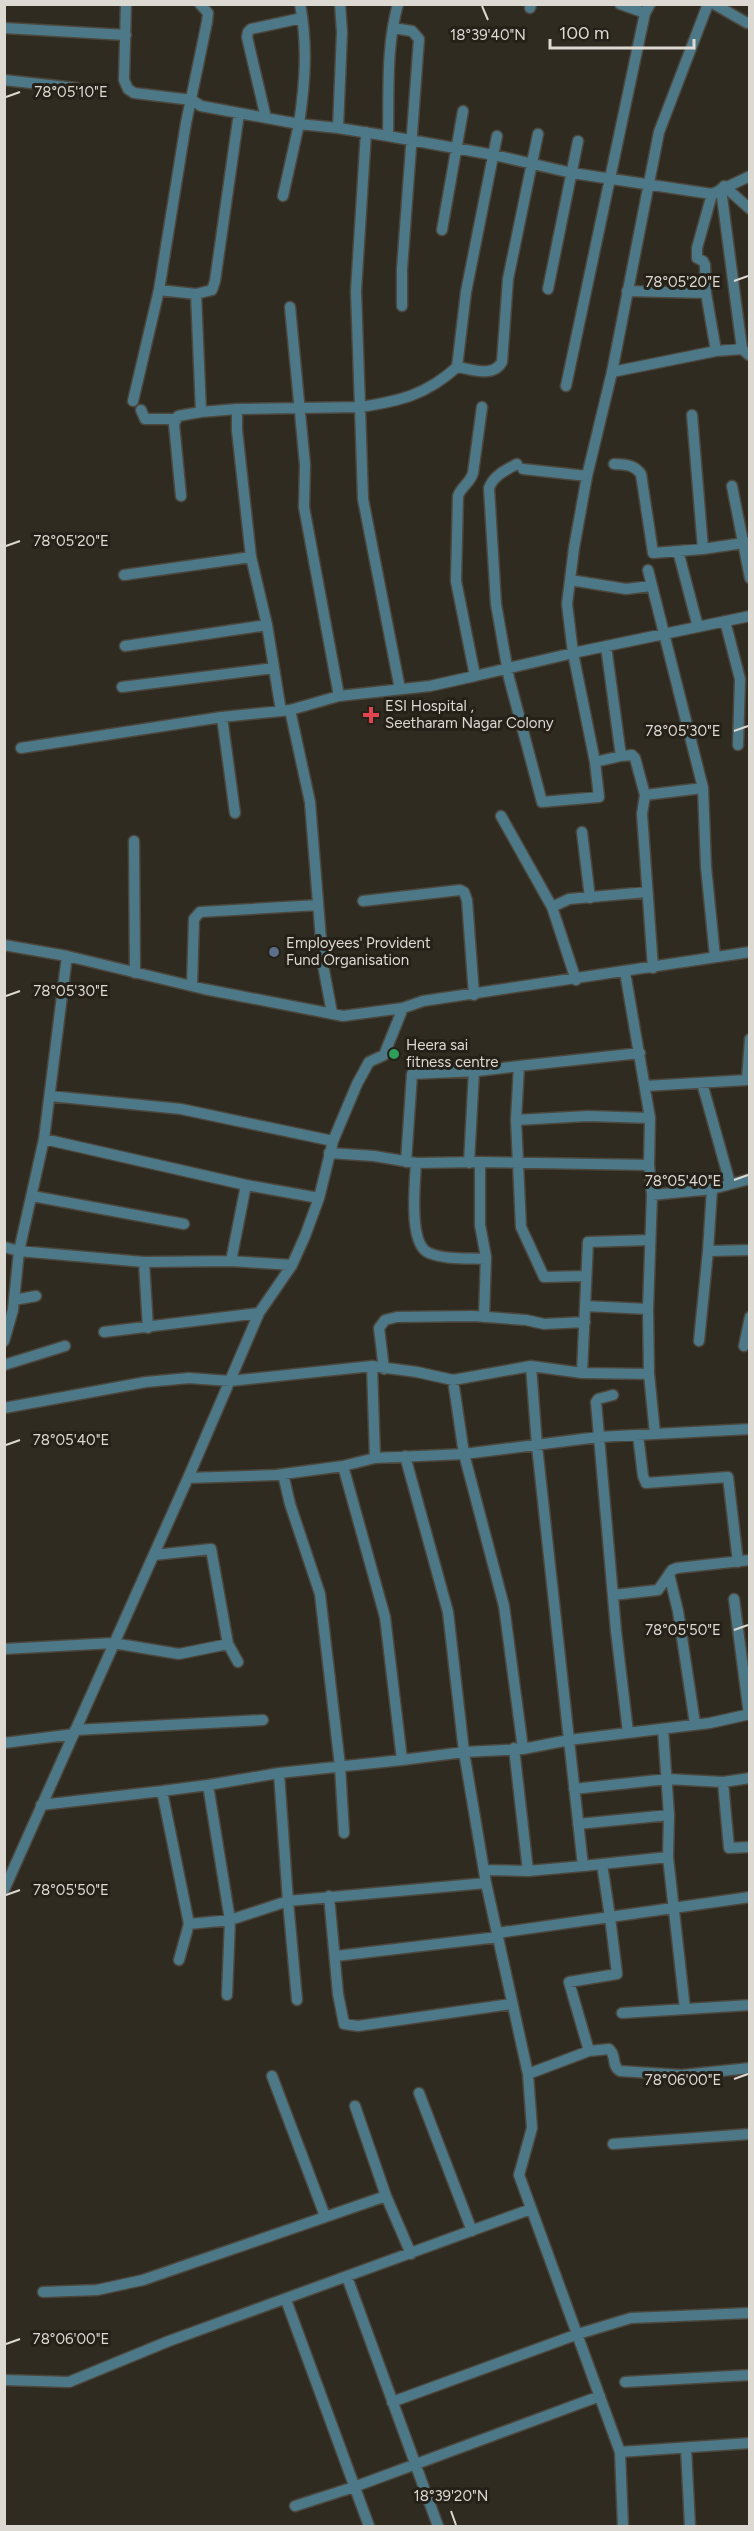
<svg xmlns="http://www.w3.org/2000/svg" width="754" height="2531" font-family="Figtree,sans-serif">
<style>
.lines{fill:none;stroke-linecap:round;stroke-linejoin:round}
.minor-casing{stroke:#4c473d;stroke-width:13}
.minor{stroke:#4d7887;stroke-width:10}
.ticks{fill:none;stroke:#dcd9d3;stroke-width:2}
.health-dot{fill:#e0444e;stroke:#262118;stroke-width:2}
.service-dot{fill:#5c6f8a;stroke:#262118;stroke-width:2}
.leisure-dot{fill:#2e9e5b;stroke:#262118;stroke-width:2}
.labels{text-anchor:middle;stroke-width:6;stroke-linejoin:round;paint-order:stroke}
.poi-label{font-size:15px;fill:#dcd9d3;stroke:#262118;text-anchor:start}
.ticks-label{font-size:15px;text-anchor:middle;fill:#dcd9d3;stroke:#262118;stroke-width:6;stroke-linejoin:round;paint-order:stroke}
</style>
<rect width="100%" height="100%" fill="#302b21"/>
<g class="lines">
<defs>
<path id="minor" d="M126,4L124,80L128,89L134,93L192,100L201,106L299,124L283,196
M300,4C308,46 305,83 299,124L338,128
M340,4L342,32L338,128L388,136
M398,4C386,46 389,93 388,136L494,155L572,173L712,194L750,176
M620,4L645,13
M714,4L747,23L750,22
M530,8L531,4
M4,28L126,35
M393,28L412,31L419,39L402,269V306
M4,80L76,88
M266,118L247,37L248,32L251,29L302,18
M366,132L356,291L360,407C400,401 426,395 457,367L466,292L497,136
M724,186L750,209
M721,189L742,349L749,355
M712,194L697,248V258L703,261L705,265L706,293L716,351
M442,230L463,111
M548,289L578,141
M159,290L186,123L207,22L208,13L200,4
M627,291L706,293
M290,307L305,465L304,507L339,696
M457,367C472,369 493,378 502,362L508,279L538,134
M612,372L716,351L742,349
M566,386L645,13L650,4
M133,401L159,290L196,294
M237,409L201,412L196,294L212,290L215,281L239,113
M141,410L145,419H175
M692,415L703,549L750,542
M517,464C506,470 494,475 489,488L496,604L509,678L542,802L599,797L595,762
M614,464C625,465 634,464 641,474L653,553L703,549
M523,469L587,476
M732,486L750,578
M181,496L174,424L178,416L201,412
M678,551L698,627
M648,570L703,788L706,867L715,957
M124,575L251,557
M570,580L626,589L651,586
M725,621L740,679L738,745
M125,646L267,625
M606,646L621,756L632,755L635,758L645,795L642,814L653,968
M475,676L573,653L750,616
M122,687L274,668
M290,710L281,711L267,625L251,557L237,430V409L360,407L363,499L400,689
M222,717L235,813
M21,748L222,717L281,711
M621,756L595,762L573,653L567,604L574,548L587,476L612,372L659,132L708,4
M645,795L703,788
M501,816L552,907L576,980
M582,832L590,898
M134,841L135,973
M363,901L460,890L464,892L467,900L474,995
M552,907L569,899L647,892
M4,945L67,956L204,989L343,1016L403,1008L423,1001L750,952
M625,972L650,1118L649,1165L652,1195L648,1309L649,1374L655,1434
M192,986L194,919L200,912L318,905
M332,1013L323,965L310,802L290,710L339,696L430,686L475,676L456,581L458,496C461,487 470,483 473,473L482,407
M702,1083L730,1183
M645,1086L747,1080L750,1039
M50,1096L181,1109L333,1141
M516,1120L588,1116L650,1118
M44,1139L246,1185L319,1198
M329,1153L374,1156L416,1163L480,1162L649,1165
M406,1162L412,1074L478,1071L519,1066
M480,1162V1225L486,1257L484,1317
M416,1163C415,1183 408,1245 429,1253C446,1260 468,1258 486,1259
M469,1163L474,1071
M712,1189L708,1251L750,1250
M652,1195L712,1189L750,1179
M32,1196L184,1224
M4,1247L19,1251L144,1262L231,1261L292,1265
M231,1261L246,1185
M144,1262L148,1328
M585,1276L544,1277L521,1227L516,1120L519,1066L640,1053
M14,1300L36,1296
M585,1306L648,1309
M104,1332L259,1313
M4,1341L13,1310L19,1251L44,1139L67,956
M699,1341L708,1251
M744,1346L750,1317
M4,1365L65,1346
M372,1366L375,1458
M384,1369L379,1328L385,1320L397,1317L473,1316L526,1320L544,1324L585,1322
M582,1373L588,1242L650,1240
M453,1380L464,1454L504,1606L523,1749
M613,1395L598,1399L596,1402L616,1631L628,1732
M4,1408L146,1382L189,1378L230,1381L372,1366L417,1372L453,1380L531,1366L582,1373L649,1374
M638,1435L643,1476L646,1483L728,1477L738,1562
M405,1456L448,1612L464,1752L486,1883L528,2074L532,2128L519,2175L620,2452L750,2443
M343,1466L375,1458L464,1454L598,1437L750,1429
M283,1474L290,1504L320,1594L340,1766L344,1833
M154,1555L211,1549L228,1644L238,1662
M669,1574L678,1611L695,1724
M613,1595L658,1590L672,1570L677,1568L750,1560
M734,1599L749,1714
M4,1649L113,1643L179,1654L228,1644
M75,1730L263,1720
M4,1743L74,1734
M514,1748L528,1871
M402,1760L464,1752L523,1749L569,1740L537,1446L531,1366
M279,1773L402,1760L385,1617L343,1466L276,1475L188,1478L259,1313L292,1265L305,1236L319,1198L333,1141L357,1084L369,1062L384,1055L403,1008
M750,1778L723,1782L729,1848L750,1847
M208,1785L279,1773L288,1901L486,1883
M574,1789L667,1779L723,1782
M162,1791L208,1785L230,1920L227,1995
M41,1805L162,1791L189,1924L179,1960
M669,1815L668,1857L685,2009
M578,1824L669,1815L663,1729
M668,1857L583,1866L569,1740L710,1723L750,1714
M484,1870L528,1871L583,1866
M4,1890L188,1478
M329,1896L338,1994L344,2024L358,2026L511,2004
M189,1924L230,1920L288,1901L297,2000
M497,1933L610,1917L602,1864
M336,1956L498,1937
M622,2013L750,2005
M589,2051L609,2049C617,2055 611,2066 620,2071L682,2075L750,2068
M528,2074L589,2051L569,1982L617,1974L610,1917L750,1897
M272,2076L325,2216
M419,2093L472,2231
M355,2106L386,2196L411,2254
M613,2144L750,2134
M347,2277L438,2526
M43,2292L97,2290L143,2280L386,2196
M286,2300L369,2526
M4,2380L69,2382L169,2341L531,2209
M625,2382L750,2375
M392,2402L578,2334L631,2318L750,2313
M686,2448L690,2526
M620,2452L623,2526
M295,2506L354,2487L600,2396"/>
</defs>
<use href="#minor" class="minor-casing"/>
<use href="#minor" class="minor"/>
</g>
<path class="ticks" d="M482,6L488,20M6,97L20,92M734,281L748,276M6,546L20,541M734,731L748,726M6,996L20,991M734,1180L748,1175M6,1445L20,1440M734,1630L748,1625M6,1895L20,1890M734,2079L748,2074M6,2344L20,2339M451,2511L456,2525"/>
<path class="health-dot" d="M368 706h6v6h6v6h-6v6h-6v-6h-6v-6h6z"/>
<circle class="service-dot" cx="274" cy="952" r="6"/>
<circle class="leisure-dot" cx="394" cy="1054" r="6"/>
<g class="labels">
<g class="poi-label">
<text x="385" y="711">ESI Hospital ,<tspan x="385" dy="17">Seetharam Nagar Colony</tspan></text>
<text x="286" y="948">Employees' Provident<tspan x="286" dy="17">Fund Organisation</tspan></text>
<text x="406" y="1050">Heera sai<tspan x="406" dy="17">fitness centre</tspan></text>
</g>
</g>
<g class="ticks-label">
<text x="488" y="40">18°39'40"N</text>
<text x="71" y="97">78°05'10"E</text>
<text x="683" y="287">78°05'20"E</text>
<text x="71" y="546">78°05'20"E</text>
<text x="683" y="736">78°05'30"E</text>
<text x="71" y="996">78°05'30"E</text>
<text x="683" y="1186">78°05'40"E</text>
<text x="71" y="1445">78°05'40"E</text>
<text x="683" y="1635">78°05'50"E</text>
<text x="71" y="1895">78°05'50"E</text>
<text x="683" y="2085">78°06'00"E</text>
<text x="71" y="2344">78°06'00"E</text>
<text x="451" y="2501">18°39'20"N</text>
</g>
<rect width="754" height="2531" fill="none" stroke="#dcd9d3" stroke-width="12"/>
<path d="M550 39v9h144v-9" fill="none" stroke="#dcd9d3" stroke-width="3"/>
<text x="559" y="39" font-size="18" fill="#dcd9d3" stroke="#262118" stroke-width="4.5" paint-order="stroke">100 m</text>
</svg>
